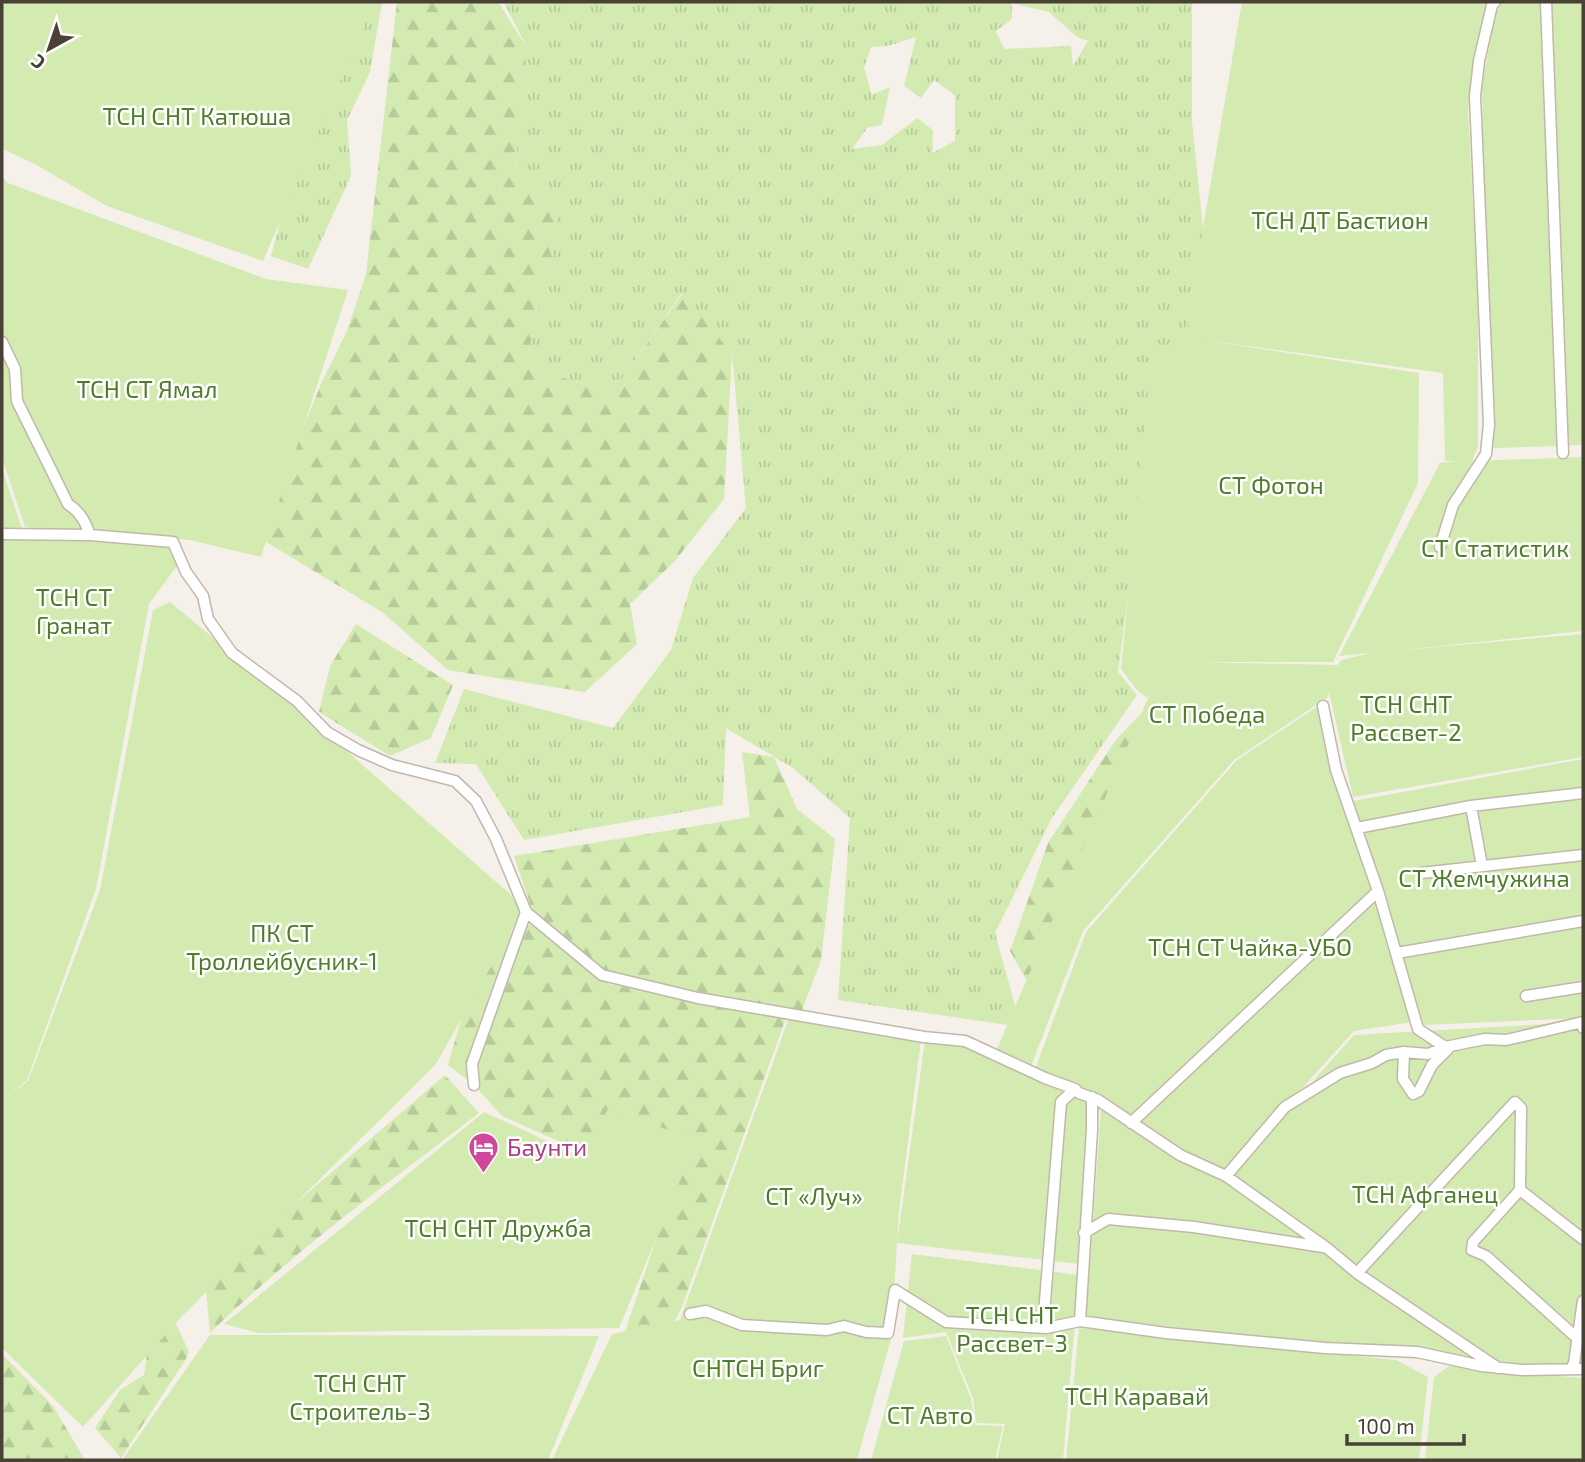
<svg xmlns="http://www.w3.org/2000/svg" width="1585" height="1462" font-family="'Exo 2',sans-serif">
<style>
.grass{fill:url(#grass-tufts);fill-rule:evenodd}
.forest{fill:url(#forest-firs)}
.garden{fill:#d3eab1;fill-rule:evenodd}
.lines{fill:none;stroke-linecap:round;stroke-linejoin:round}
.minor-casing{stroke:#c1b8ab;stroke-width:13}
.minor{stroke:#fff;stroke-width:10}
.labels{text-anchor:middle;stroke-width:5;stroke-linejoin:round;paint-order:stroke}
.park-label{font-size:24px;fill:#4d7d28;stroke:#fff}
.hotel-label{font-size:24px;fill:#b23c85;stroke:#fff;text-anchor:start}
</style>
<defs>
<pattern id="grass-tufts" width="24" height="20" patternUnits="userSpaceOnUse" patternTransform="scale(1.75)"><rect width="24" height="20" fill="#d3eab1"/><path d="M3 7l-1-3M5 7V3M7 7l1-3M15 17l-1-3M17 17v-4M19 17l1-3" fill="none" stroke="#b7ca99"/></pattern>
<pattern id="forest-firs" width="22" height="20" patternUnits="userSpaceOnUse" patternTransform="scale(1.75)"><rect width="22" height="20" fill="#d3eab1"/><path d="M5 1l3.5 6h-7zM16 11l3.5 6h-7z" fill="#b7ca99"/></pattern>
</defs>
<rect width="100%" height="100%" fill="#f5f0e9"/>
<path class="grass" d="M340,2H382L370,72L347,120L351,176L308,269L271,256Z
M504,2H1192V122L1225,441L1133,558L1118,672L1137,695L1052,818L995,933L1021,1027L838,1000L850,818L793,768L726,728L723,805L524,840L476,764L435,763L464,689L613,728L671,650L693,578L746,508L732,354L682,293L613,391L525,368L560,209L515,170L527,48ZM1012,3L1049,12L1077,37L1088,41L1073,66L1071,46L1004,49L996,31L1012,19ZM916,37L904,86L921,98L934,80L955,95V141L932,153L933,130L917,118L882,145L852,149L868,127L882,125L890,87L872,95L864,68L871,47L888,46Z"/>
<path class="forest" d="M397,2H498L527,48L515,170L560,209L525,368L613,391L683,293L732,354L724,499L674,562L630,604L637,644L585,692L448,670L382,612L266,542L277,491L321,384L347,331L366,274Z
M356,624L453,685L431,738L390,756L319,712L330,666Z
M1186,666L1105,844L1044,1011L1010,951L1048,843L1115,741Z
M742,752L774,757L797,809L835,839L821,960L801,1013L609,973L533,913L514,856L750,817Z
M535,923L609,984L786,1018L682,1307L605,1460L606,1389L662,1221L592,1156L502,1116L474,1085L448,1065L478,960L499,936Z
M445,1075L479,1113C387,1184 293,1252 210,1333L205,1281Z
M176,1324L189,1352L186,1359L121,1458L95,1428L120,1390L144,1375L149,1339Z
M2,1354L53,1406L85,1460H2Z"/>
<path class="garden" d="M2,2H374L263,261L107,206L33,163L2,149Z
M1242,2H1486L1468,110L1478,301V446L1472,461L1583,457V631L1393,651L1583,634V757L1353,797L1329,692L1328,697L1234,760L1083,931L1031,1066L1036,1067L1086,932L1237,760L1327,700L1341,765L1353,801L1583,759V1018L1424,1025L1378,879L1419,1021L1354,1031L1227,1171L1182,1149L1101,1096L1080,1264L897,1243L926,1033L968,1038L1009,1055L997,1049L1148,698L1159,688L1147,698L1137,690L1121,669L1149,378L1179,337L1187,338L1203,228ZM1197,339L1443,373L1445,461H1458L1440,463L1339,656L1371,653L1341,660L1338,665L1193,662H1333L1418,483L1419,373Z
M1503,2H1583V445L1492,448L1493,390L1484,202L1482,84L1496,12Z
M2,177L8,183L266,279L348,290L261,557L190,540L25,527L2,458Z
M2,468L22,529L2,528Z
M2,534L172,545L179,563L149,604L96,889L27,1080L6,1097L28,1081L100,890L153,610L170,602L294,705L510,894L522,912L436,1064L184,1314L83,1427L2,1348Z
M790,1015L921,1040L899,1211L891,1339L857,1460H552L612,1334L680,1320Z
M1583,1022V1374L1086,1317L1101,1109L1225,1180L1354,1035Z
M608,1109L697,1140L619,1328L259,1333L224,1324L484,1112L584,1158Z
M912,1254L1079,1275L1063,1460H997L1005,1424L976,1423L973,1398L946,1332L903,1338Z
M1079,1328L1396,1360L1428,1377L1419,1460H1066Z
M210,1335L599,1336L548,1460H122Z
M946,1336L971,1399L975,1425L1003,1426L995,1460H871L904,1341Z
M1449,1366L1583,1378V1460H1425L1434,1377Z"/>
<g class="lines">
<defs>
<path id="minor" d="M1546,2L1563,453
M2,342L15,369L17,401L68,504C80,512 85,521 90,535
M2,534L90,535L173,542L186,572L203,596L208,619L232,653L297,701L327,732L358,750L392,765L455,781L476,801L496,839L526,912L602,975L698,998L924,1037L965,1041L1045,1078L1075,1089L1079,1093L1098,1100L1180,1155L1226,1176L1327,1248L1357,1273L1498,1368
M1440,547L1453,505L1486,454L1489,424L1475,96L1479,61L1492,5L1495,2
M1323,706L1336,770L1378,891L1418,1029L1445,1047L1485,1039L1506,1040L1583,1022V1028
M1471,806L1482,866
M1357,828L1471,806L1583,793
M1421,873L1583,855
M1397,953L1583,921
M1526,996L1583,987
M1404,1052L1403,1079L1413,1094L1419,1091L1432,1065L1448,1049
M474,1085L472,1064L526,912
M1131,1123L1378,891
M1226,1176L1285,1107L1340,1073L1372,1063L1386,1055L1404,1052L1428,1054L1445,1047
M1520,1190L1473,1242L1472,1250L1486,1256L1577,1338
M1084,1233L1108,1219L1194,1227L1323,1247
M1357,1273L1515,1102L1521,1108L1520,1190L1583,1239
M690,1314L706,1311L742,1325L827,1330L844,1326L866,1332L888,1333L895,1290L946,1322L1046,1328L1080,1321L1166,1333L1325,1348L1417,1352L1482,1366L1522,1370L1583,1369
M1080,1321L1092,1130V1097
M1043,1326L1061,1102L1075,1089
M1571,1369L1574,1363L1583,1301"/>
</defs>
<use href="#minor" class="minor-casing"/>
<use href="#minor" class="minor"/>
</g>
<defs>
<symbol id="hotel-pin" viewBox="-11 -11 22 30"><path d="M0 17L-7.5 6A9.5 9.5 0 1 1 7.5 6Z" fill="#d1479c" stroke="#fff"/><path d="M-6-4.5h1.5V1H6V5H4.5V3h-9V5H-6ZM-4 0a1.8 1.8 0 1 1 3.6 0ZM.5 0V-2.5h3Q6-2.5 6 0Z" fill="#fff"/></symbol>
</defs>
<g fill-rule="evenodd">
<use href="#hotel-pin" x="466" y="1130" width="35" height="47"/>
</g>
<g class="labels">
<g class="park-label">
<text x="197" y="125">ТСН СНТ Катюша</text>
<text x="1340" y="229">ТСН ДТ Бастион</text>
<text x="147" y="398">ТСН СТ Ямал</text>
<text x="1271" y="494">СТ Фотон</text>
<text x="1495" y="557">СТ Статистик</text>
<text x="74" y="606">ТСН СТ<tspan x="74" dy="28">Гранат</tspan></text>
<text x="1406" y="713">ТСН СНТ<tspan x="1406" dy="28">Рассвет-2</tspan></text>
<text x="1207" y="723">СТ Победа</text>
<text x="1484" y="887">СТ Жемчужина</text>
<text x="282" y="942">ПК СТ<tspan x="282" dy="28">Троллейбусник-1</tspan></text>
<text x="1250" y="956">ТСН СТ Чайка-УБО</text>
<text x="1425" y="1203">ТСН Афганец</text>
<text x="814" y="1205">СТ «Луч»</text>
<text x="498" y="1237">ТСН СНТ Дружба</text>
<text x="1012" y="1324">ТСН СНТ<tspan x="1012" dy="28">Рассвет-3</tspan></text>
<text x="758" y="1377">СНТСН Бриг</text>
<text x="360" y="1392">ТСН СНТ<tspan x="360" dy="28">Строитель-3</tspan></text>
<text x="1137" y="1405">ТСН Каравай</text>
<text x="930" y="1424">СТ Авто</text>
</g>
<g class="hotel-label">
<text x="507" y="1156">Баунти</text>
</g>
</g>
<rect width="1585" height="1462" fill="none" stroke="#494137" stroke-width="7"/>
<g transform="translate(49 49) rotate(220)" stroke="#ffffff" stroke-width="5" paint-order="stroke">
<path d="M0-5L12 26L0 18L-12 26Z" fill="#494137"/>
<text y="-10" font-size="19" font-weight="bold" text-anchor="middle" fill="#494137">С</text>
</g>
<path d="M1347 1434v10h117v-10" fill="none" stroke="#494137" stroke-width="3.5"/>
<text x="1358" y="1434" font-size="21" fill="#494137" stroke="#ffffff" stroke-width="5" paint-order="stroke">100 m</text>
</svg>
